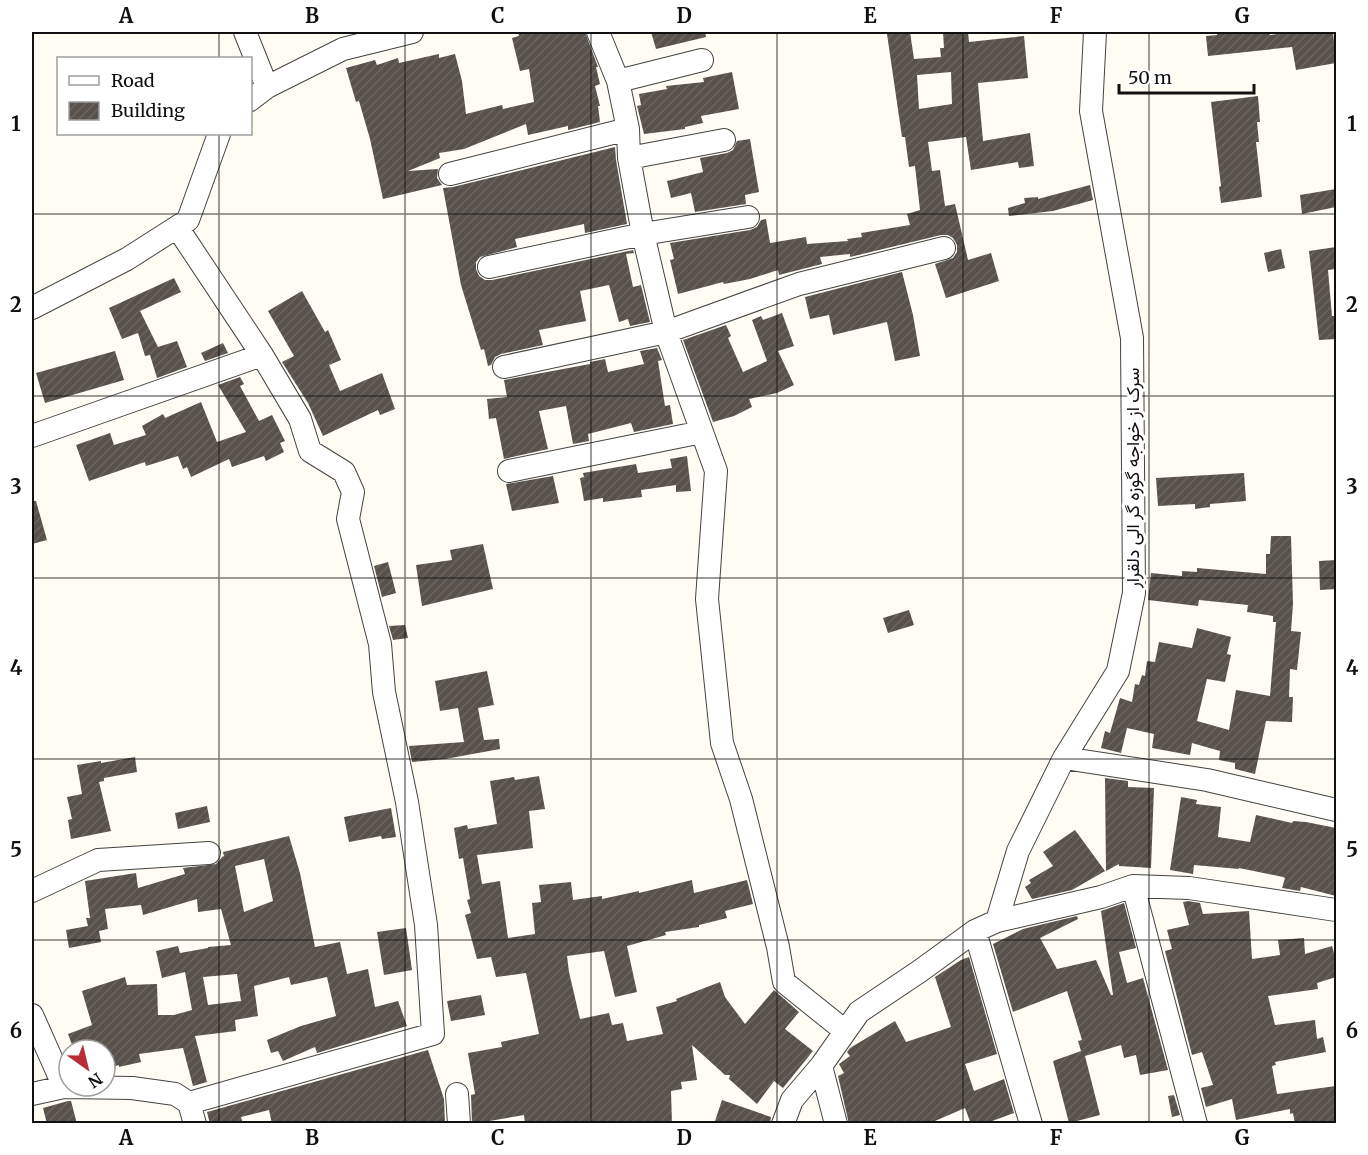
<svg xmlns="http://www.w3.org/2000/svg" width="1368" height="1155" font-family="Merriweather,Vazirmatn,serif">
<style>
.building{fill:url(#building-hatch);fill-rule:evenodd}
.lines{fill:none;stroke-linecap:round;stroke-linejoin:round}
.minor-casing{stroke:#434343;stroke-width:24}
.minor{stroke:#fff;stroke-width:22}
.grid{fill:none;stroke:#101010;stroke-width:1.5;stroke-opacity:0.55}
.labels{text-anchor:middle;stroke-width:6;stroke-linejoin:round;paint-order:stroke}
.street-label{font-size:18px;fill:#101010;stroke:#fff}
.neatline{fill:none;stroke:#101010;stroke-width:2}
.grid-label{font-size:20px;text-anchor:middle;font-weight:bold;fill:#101010}
</style>
<defs>
<pattern id="building-hatch" width="6" height="6" patternUnits="userSpaceOnUse" patternTransform="scale(1.5)"><rect width="6" height="6" fill="#58514c"/><path d="M-1 1l2-2M0 6l6-6M5 7l2-2" fill="none" stroke="#6b6561"/></pattern>
</defs>
<rect width="100%" height="100%" fill="#fefcf3"/>
<path class="building" d="M518,32H585L598,67H596L600,84L595,86L600,106H598L600,122L568,130V126L528,135L526,124L464,149L439,153L440,158L408,171L438,169L437,178L442,185L383,199L370,139L359,101L356,102L346,68L375,60L377,65L398,58L399,63L439,54V58L455,54L462,81L466,114L502,105L503,109L534,102L529,69L520,71L512,38L519,36Z
M651,32H705L706,37L656,49Z
M910,32L914,59L941,57L940,48H944L943,32H968L969,42L1024,36L1028,78L978,83L980,108L983,141L1030,133L1034,166L1019,168L1018,162L971,170L966,137L928,142L932,171L940,170L945,206L955,204L968,260L991,253L999,281L946,298L935,264L953,258L957,252V245L953,238L948,235H941L850,257V254L820,257L822,264L779,275L778,270L750,279L724,284L723,282L678,294L670,260L674,259L670,243L750,230L757,227L761,220L766,219L770,243L806,237L807,244L848,241L847,239L862,237L861,233L910,225L907,214L920,210L915,166L909,167L905,137H902L887,34ZM951,72L952,104L919,109L917,75Z
M1217,32H1269L1270,35L1293,32H1333L1336,63L1296,70L1292,47L1208,56L1206,36L1217,35Z
M732,72L739,109L701,116L703,123L685,127V129L644,134L637,106L641,105L639,94L667,89L666,86L704,82L703,78Z
M1258,96L1260,122H1257L1259,142H1256L1262,197L1221,203L1219,187L1221,186L1211,102Z
M750,139L759,192L745,195L746,204L695,212L691,193L671,198L667,181L703,172L700,158L727,153L733,150L737,141Z
M615,147L616,160L627,224L585,233L584,224L515,239L517,247L480,257L476,262V269L479,276L485,280H492L633,250L634,253L626,254L633,287L641,285L650,322L630,326L628,319L619,322L609,285L580,291L586,321L539,330L543,345L501,354L495,357L491,365L488,366L484,349L481,350L461,285L443,188L453,187Z
M1090,185L1093,200L1053,211L1009,216L1008,208L1025,203L1024,198L1038,197V199Z
M1336,189V207L1302,214L1300,195Z
M1336,247V269L1328,270L1332,316H1336V339L1319,340L1309,251Z
M1281,249L1285,268L1268,272L1264,253Z
M902,272L913,315L920,356L895,361L887,322L833,335L829,315L810,319L805,297Z
M174,278L181,292L140,311L158,347L177,341L187,367L157,378L150,355L145,356L138,333L122,339L109,308Z
M302,291L325,332L328,330L341,360L329,365L340,391L382,373L395,409L380,415L378,410L323,436L308,403L282,362L294,356L268,311Z
M782,313L794,346L778,351L794,385L777,393L749,399L752,407L734,416L713,422L683,340L726,325L731,336L728,338L743,372L767,361L752,320L761,316L763,320Z
M223,343L228,353L205,361L201,353Z
M657,348L662,360L658,361L665,406L670,405L673,424L634,432L631,423L588,434L589,441L573,444L566,406L539,411L548,449L504,459L496,418L489,419L487,399L507,397L504,380L590,364V362L605,359L608,372L644,364L640,351Z
M115,351L124,380L45,403L36,373Z
M240,377L244,384L240,386L259,421L272,415L285,441L280,443L284,452L266,461L264,456L232,467L229,459L191,477L187,467L183,469L178,456L146,466L145,462L89,481L76,445L110,433L114,445L146,435L142,426L163,414L165,418L201,402L217,442L246,432L218,385Z
M687,456L691,491L676,492V485L641,490L642,497L603,502V498L584,501L580,478L584,477L583,473L636,464L638,473L672,468L670,459Z
M1244,473L1246,501L1210,504V507L1195,509V504L1158,506L1156,478Z
M553,476L559,503L512,511L506,484Z
M32,501H36L47,540L32,544Z
M1271,536H1291L1293,604L1291,631L1301,632L1297,670L1290,669L1289,697H1293L1292,722L1266,721L1255,774L1235,769V763L1219,760L1220,751L1192,743L1190,755L1152,748L1154,734L1127,728L1121,753L1101,748L1105,731L1110,733L1120,698L1132,702L1135,684L1139,685L1142,675L1145,676L1147,661L1155,662L1159,642L1192,648L1197,628L1231,637L1227,654L1231,655L1225,682L1207,679L1197,721L1229,730L1236,690L1270,696L1276,622H1273V616L1247,612L1248,605L1199,600L1198,606L1148,600L1151,573L1182,576V571L1197,572V568L1266,574V554H1270Z
M483,544L493,589L422,606L416,565L452,560L450,550Z
M1336,560V589L1320,590L1319,561Z
M388,562L396,593L382,597L374,566Z
M909,610L914,625L888,633L883,618Z
M405,625L408,638L393,640L389,626Z
M487,671L494,705L478,708L484,740L499,739L500,749L445,759L412,762L409,746L464,742L458,708L440,711L435,681Z
M135,757L137,772L104,778V781L99,782L111,831L71,839L68,820L72,819L67,797L82,794L77,765L101,761V763Z
M539,776L545,809L529,811L533,848L477,855L482,884L500,881L508,938L535,934L532,903L541,902L539,885L571,882L573,900L602,896V899L639,891V893L692,880L694,893L747,880L753,904L725,911L727,918L699,925V927L665,932L666,935L627,946L637,992L615,997L604,951L567,956L569,972L580,1019L609,1013L612,1025L623,1023L627,1041L663,1034L656,1007L677,1001L676,999L720,982L725,997L745,1024L774,990L799,1012L785,1029L813,1051L783,1088L774,1081L757,1104L729,1079L730,1075H725L692,1045L697,1080L681,1082L682,1089L671,1091L672,1124H525L524,1115L472,1124L471,1095L475,1094L468,1053L502,1047L501,1042L539,1034L526,973L496,977L491,957L477,959L465,915L471,913L467,900L470,899L463,858L459,859L454,828L467,825L468,829L497,824L490,781L514,777L515,780Z
M1105,778L1128,781V787L1154,788L1151,868L1119,866V864L1106,871Z
M1181,797L1197,800L1196,804L1221,807L1218,837L1250,842L1256,815L1292,823L1293,821L1306,822L1336,828V896L1301,887L1300,891L1282,888L1285,878L1283,877L1239,868V869L1194,865L1193,874L1170,870Z
M207,806L210,822L178,829L175,813Z
M391,808L396,837L382,839L381,836L349,842L344,817Z
M1075,830L1105,871L1072,890L1032,899L1025,887L1031,883L1029,880L1053,866L1043,852Z
M289,836L300,873L315,947L340,942L347,974L368,969L375,1007L398,1001L407,1026L317,1053L315,1047L283,1061L278,1051L271,1053L267,1040L301,1026L336,1016L327,977L291,985L289,977L254,986L258,1016L235,1020L236,1031L195,1036L207,1082L193,1086L183,1048L139,1054L141,1062L119,1067V1065L105,1069V1050H74L68,1034L92,1025L82,991L125,977L127,985L157,984L158,1015H174L192,1010L185,972L162,978L156,951L178,946L180,953L208,948V947L231,945L221,909L198,912L197,899L143,915L141,905L105,909L108,929L99,931L101,942L69,948L66,930L88,926L86,918H90L85,881L136,873L138,888L185,874L183,868L216,864L222,857L224,856L223,852ZM264,859L273,901L244,912L235,866ZM237,974L241,1001L208,1005L203,977Z
M1188,901L1200,903L1203,914L1249,911L1252,959L1280,955L1278,940L1304,938L1305,954L1332,946L1336,960V977L1317,983L1318,989L1268,996L1275,1025L1315,1020L1317,1039L1323,1037L1326,1052L1275,1062L1276,1065L1272,1066L1277,1094L1336,1086V1124H1295L1293,1113L1290,1114V1109L1236,1120L1232,1099L1206,1107L1201,1088L1213,1085L1202,1052L1192,1055L1165,951L1172,949L1167,930L1189,925L1183,902Z
M1124,903L1136,948L1119,952L1127,983L1143,978L1168,1070L1140,1075L1136,1055L1124,1058L1121,1045L1085,1056L1100,1115L1069,1123L1053,1061L1081,1051L1078,1041L1082,1040L1067,991L1013,1012L993,944L1023,929L1077,916L1078,919L1040,938L1057,969L1096,960L1111,995H1113L1101,911Z
M406,928L412,970L384,975L377,932Z
M969,957L997,1054L965,1064L974,1091L1004,1079L1014,1113L984,1124H971L965,1108L928,1124H849L838,1076L844,1073L839,1064L850,1056L847,1052L850,1048L895,1021L906,1042L951,1027L935,977L961,960Z
M481,995L485,1015L451,1021L447,1001Z
M428,1050L444,1099L445,1124H272L269,1110L241,1117L243,1124H210L207,1112Z
M1174,1095L1180,1115L1172,1117L1168,1096Z
M722,1100L771,1117L770,1124H714Z
M68,1101H71L77,1124H47L43,1108Z"/>
<g class="lines">
<defs>
<path id="minor" d="M245,32L267,87
M598,32L618,81L628,129L629,158L643,234L666,332L716,471L707,599L722,743L741,799L778,947L784,982L845,1031
M618,81L702,60
M250,100L267,87L343,49L412,32
M629,158L724,140
M450,174L628,129
M177,227L262,355L300,419L310,451L344,472L353,492L348,519L380,644L384,692L407,802L426,925L433,1034L189,1103L195,1124
M489,267L643,234L748,217
M32,308L127,259L188,220L219,134
M504,367L666,332L799,284L944,248
M32,436L262,355
M509,471L702,432
M1064,758L1207,780L1336,810
M1133,886L1196,1124
M32,891L98,860L209,853
M997,921L1101,897L1133,886L1189,888L1336,910
M975,931L1031,1124
M32,1015L64,1087L132,1088L175,1094L189,1103
M821,1066L836,1124
M32,1094L64,1087
M457,1094L459,1124
M783,1124L792,1100L821,1066L859,1012L920,971L975,931L997,921L1018,851L1064,758L1118,671L1134,593L1132,338L1091,111L1095,32"/>
</defs>
<use href="#minor" class="minor-casing"/>
<use href="#minor" class="minor"/>
</g>
<path class="grid" d="M219,32V58M405,32V1124M591,32V1124M777,32V1124M963,32V1124M1149,32V1124M219,134V1124M32,214H1336M32,396H1336M32,578H1336M32,759H1336M32,940H1336"/>
<g class="labels">
<g class="street-label">
<text transform="translate(1133 478) rotate(-90)" y="6">سرک از خواجه گوزه گر الی دلقرار</text>
</g>
</g>
<rect width="1368" height="1155" fill="none" stroke="#ffffff" stroke-width="66"/>
<rect x="57" y="57" width="195" height="78" fill="#ffffff" stroke="#9f9f9f" stroke-width="1.5"/>
<rect x="69" y="76" width="30" height="9" fill="#ffffff" stroke="#9f9f9f" stroke-width="1.5"/>
<text x="111" y="87" font-size="18" fill="#101010">Road</text>
<rect x="69" y="102" width="30" height="18" fill="url(#building-hatch)" stroke="#9f9f9f" stroke-width="1.5"/>
<text x="111" y="117" font-size="18" fill="#101010">Building</text>
<g transform="translate(87 1068) rotate(146)"><circle r="28" fill="#ffffff" stroke="#9f9f9f" stroke-width="1.5"/>
<path d="M0-4.5L10 22L0 15L-10 22Z" fill="#bb2d36"/>
<text y="-9" font-size="16" font-weight="bold" text-anchor="middle" fill="#101010">N</text>
</g>
<path d="M1119 84v9h135v-9" fill="none" stroke="#101010" stroke-width="3"/>
<text x="1128" y="84" font-size="18" fill="#101010" stroke="#ffffff" stroke-width="4.5" paint-order="stroke">50 m</text>
<rect x="33" y="33" width="1302" height="1089" class="neatline"/>
<g class="grid-label">
<text x="126" y="23">A</text>
<text x="312" y="23">B</text>
<text x="498" y="23">C</text>
<text x="684" y="23">D</text>
<text x="870" y="23">E</text>
<text x="1056" y="23">F</text>
<text x="1242" y="23">G</text>
<text x="16" y="131">1</text>
<text x="1352" y="131">1</text>
<text x="16" y="312">2</text>
<text x="1352" y="312">2</text>
<text x="16" y="494">3</text>
<text x="1352" y="494">3</text>
<text x="16" y="675">4</text>
<text x="1352" y="675">4</text>
<text x="16" y="857">5</text>
<text x="1352" y="857">5</text>
<text x="16" y="1038">6</text>
<text x="1352" y="1038">6</text>
<text x="126" y="1145">A</text>
<text x="312" y="1145">B</text>
<text x="498" y="1145">C</text>
<text x="684" y="1145">D</text>
<text x="870" y="1145">E</text>
<text x="1056" y="1145">F</text>
<text x="1242" y="1145">G</text>
</g>
</svg>
